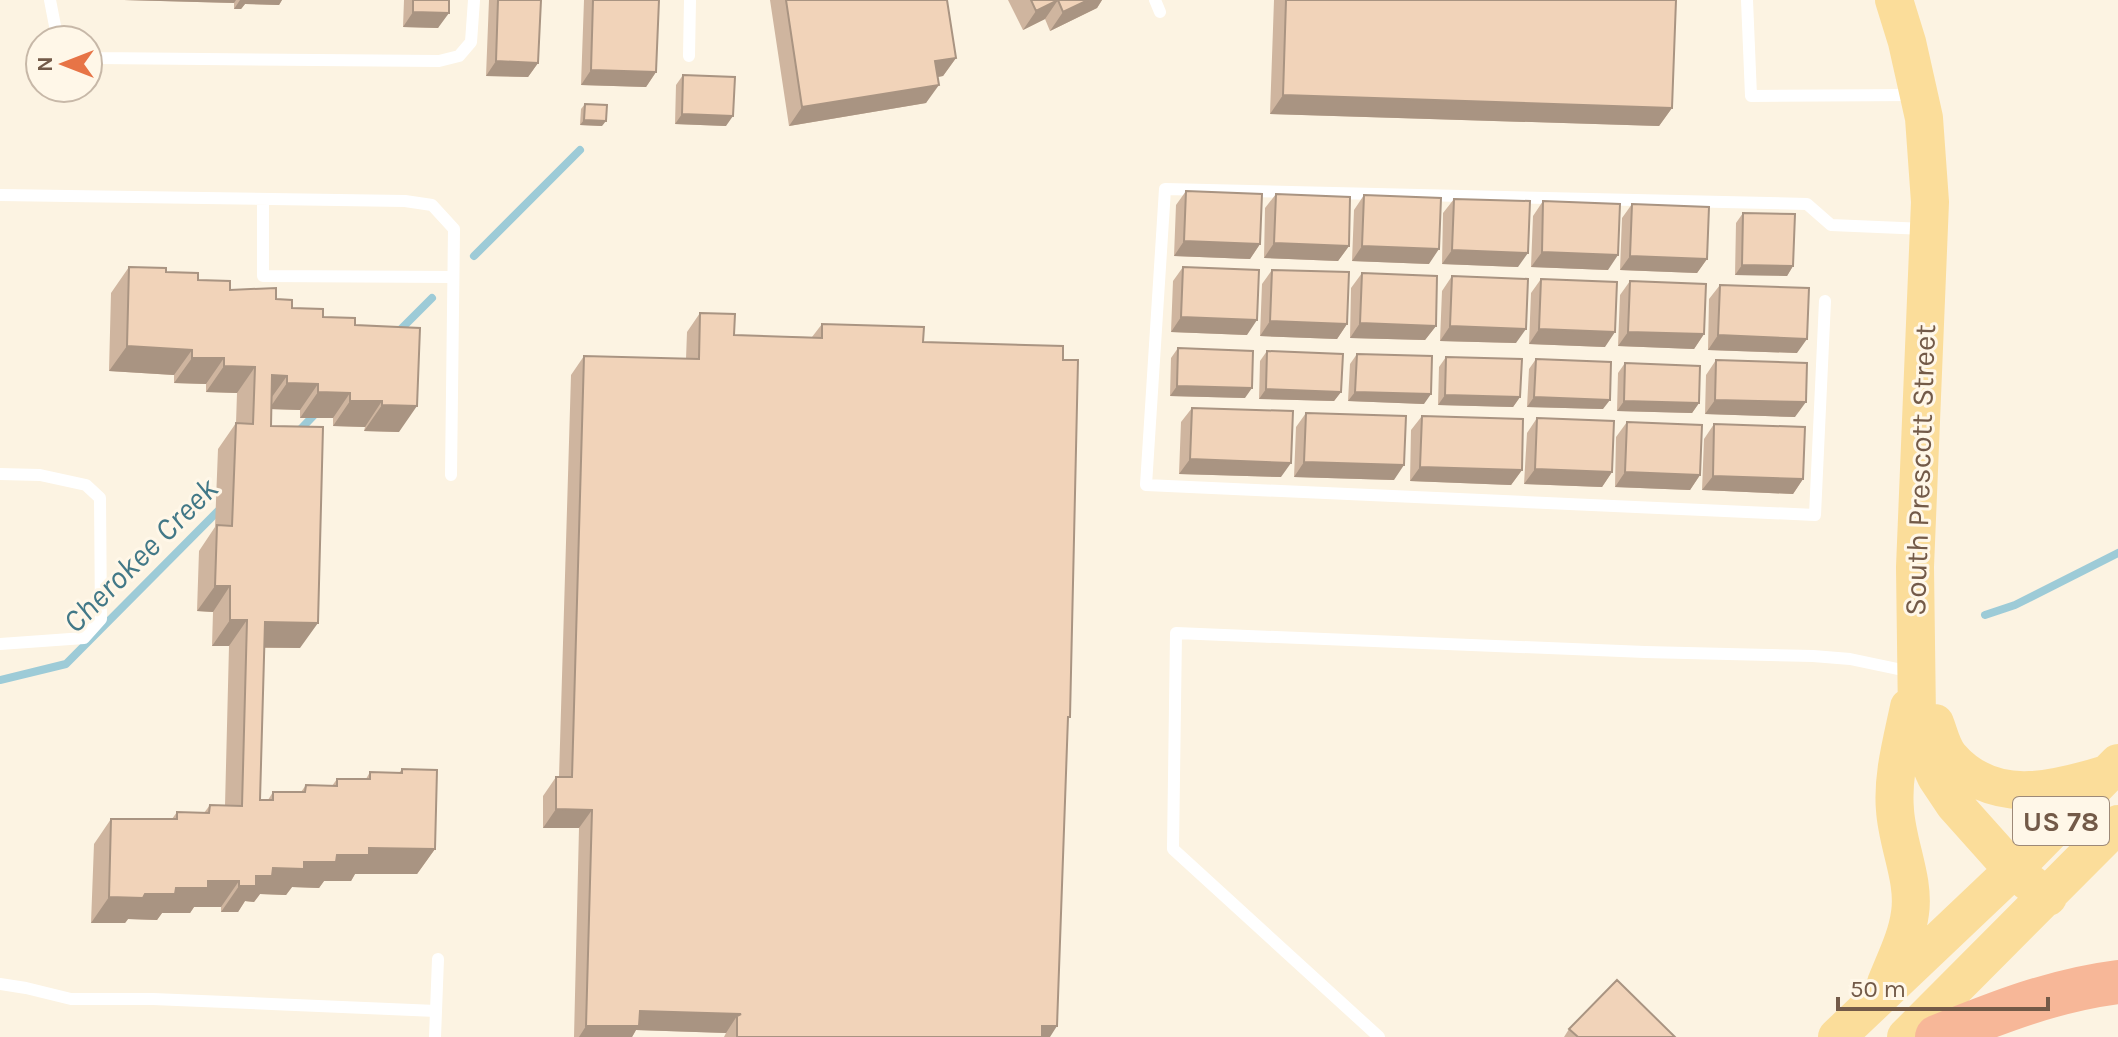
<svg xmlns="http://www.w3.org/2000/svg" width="2118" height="1037" font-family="Karla,sans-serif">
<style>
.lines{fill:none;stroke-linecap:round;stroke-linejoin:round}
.stream{stroke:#9dcbd7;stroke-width:8}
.lane{stroke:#fff;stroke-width:12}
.primary{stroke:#fbdd9a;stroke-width:38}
.highway{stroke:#f7b798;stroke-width:44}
.wall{fill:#cfb59f}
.shaded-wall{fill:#a99482}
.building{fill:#f1d3b9;stroke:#a99482;stroke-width:2}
.labels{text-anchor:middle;stroke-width:6;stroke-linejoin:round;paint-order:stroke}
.shield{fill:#fff7e8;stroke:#9d8978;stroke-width:2}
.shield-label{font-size:28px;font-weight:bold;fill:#735a48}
.street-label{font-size:30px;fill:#735a48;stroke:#fff7e8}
.water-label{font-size:32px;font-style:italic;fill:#427887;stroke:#fff7e8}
</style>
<rect width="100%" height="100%" fill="#fcf3e2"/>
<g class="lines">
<path class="stream" d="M474,256L580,150
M395,335L432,298
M296,434L317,412
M1985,615L2015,605L2118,553
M0,680L66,664L221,508"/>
<path class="lane" d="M50,0L56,31L64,40
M1155,0L1160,12
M1747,0L1751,96L1916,95
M88,55L96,58L439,61L459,56L471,42L474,0
M689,56L690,0
M0,195L405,201L432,205L454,229L451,475
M263,199V276L453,277
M1825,301L1815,515L1146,485L1165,189L1807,204L1831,225L1925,229
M0,474L40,475L86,485L100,498L101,619L84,638L0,644
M0,984L26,988L71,999H153L436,1011L435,1037
M436,1011L438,959
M1379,1037L1173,849L1176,633L1645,652L1813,656L1850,659L1912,672"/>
<path class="primary" d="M1894,0L1907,42L1924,118L1930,202L1915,567L1917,718L1926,755L1936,777L1954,804L2013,870L2048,897
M1935,723C1939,733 1942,748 1950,757C1992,806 2052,791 2106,774
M1886,983C1895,960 1907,937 1910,913C1915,880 1897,844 1895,810C1892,776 1902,741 1909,707
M1837,1037L2013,870L2118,763
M1906,1037L2118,824"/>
<path class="highway" d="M1937,1037C1996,1013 2054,990 2118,982"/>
</g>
<path class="wall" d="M124,0H282L279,5L245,4L241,9H234V3Z
M404,0H449L438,28L403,27Z
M489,0H541L538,63L528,77L486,76Z
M584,0H659L656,72L646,87L581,85Z
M770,0H947L956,58L943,76L937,77L926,103L789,126Z
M1008,0H1102L1097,8L1050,31L1045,19L1023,30Z
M1274,0H1676L1672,108L1659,126L1270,114Z
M683,75L726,126L675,124L676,85Z
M585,104L602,126L580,125L581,109Z
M1186,191L1260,244L1250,259L1174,256L1176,205Z
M1276,194L1349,246L1338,261L1264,258L1265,208Z
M1364,195L1429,264L1352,261L1354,210Z
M1454,199L1518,267L1442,264L1443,213Z
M1543,201L1608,270L1531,267L1533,216Z
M1632,204L1707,259L1697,273L1620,270L1622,218Z
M1743,213L1793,266L1787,276L1735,275L1736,223Z
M129,267L166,272L230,290L276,299L292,308L355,325L399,432L364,431L365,427L333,426V418H300V410L271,409V426L300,648H264L260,800H268L273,792H301L306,785L332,786L337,779H366L370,772L399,773L402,769L435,849L417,874H355L351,881H324L319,888L292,887L286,895L260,894L254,902L245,901L238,912H221V907H194L190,913H162L157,920L128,919L125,923H91L94,844L111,819H172L177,812L204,813L210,805L225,806L229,646H212L213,612L197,611L199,551L215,527L218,449L236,423L237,393L206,392V384L174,383V375L109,371L111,293Z
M1183,267L1247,335L1171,332L1173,281Z
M1272,270L1347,324L1337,339L1260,336L1262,284Z
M1362,273L1436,326L1425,340L1350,338L1351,288Z
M1452,276L1516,343L1440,341L1442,291Z
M1541,279L1605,347L1529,344L1531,293Z
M1630,281L1704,334L1694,349L1618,346L1620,295Z
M1720,285L1797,353L1708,350L1709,299Z
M700,313L734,335L812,337L822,324L923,342L1067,722L1050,1037H724L726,1033L636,1030L632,1037H574L579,828H543V796L556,777H559L571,375L584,356L686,359L687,332Z
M1178,348L1245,398L1170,396L1171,358Z
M1267,351L1341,392L1334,401L1259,399L1260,361Z
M1357,354L1424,404L1348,401L1350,364Z
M1446,357L1520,397L1513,407L1438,405L1439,367Z
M1536,359L1603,409L1527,407L1529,369Z
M1716,360L1795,417L1705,414L1706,375Z
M1625,363L1699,403L1692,413L1617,411L1618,373Z
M1192,408L1281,477L1179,474L1181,422Z
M1306,413L1394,480L1294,477L1296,427Z
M1422,416L1522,470L1511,485L1410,481L1411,430Z
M1537,418L1612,472L1602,487L1524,484L1527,433Z
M1627,422L1700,475L1690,490L1615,487L1616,437Z
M1714,424L1803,479L1793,494L1702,490L1704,439Z
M1569,1029L1675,1037H1564Z"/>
<path class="shaded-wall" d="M124,0H236L234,3Z
M240,0H282L279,5L245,4L241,9H234Z
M1058,0L1045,19L1023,30L1036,11Z
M1088,0H1102L1097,8L1050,31L1063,12Z
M413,12L449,13L438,28L403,27Z
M956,58L943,76L921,80L935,61Z
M496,61L538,63L528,77L486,76Z
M591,70L656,72L646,87L581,85Z
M939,85L926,103L789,126L802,107Z
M1283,95L1672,108L1659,126L1270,114Z
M682,114L733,116L726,126L675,124Z
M584,120L606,121L602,126L580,125Z
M1184,241L1260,244L1250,259L1174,256Z
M1274,243L1349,246L1338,261L1264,258Z
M1362,246L1439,249L1429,264L1352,261Z
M1452,250L1528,253L1518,267L1442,264Z
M1542,252L1618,255L1608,270L1531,267Z
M1630,256L1707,259L1697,273L1620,270Z
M1742,265L1793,266L1787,276L1735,275Z
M1181,317L1257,320L1247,335L1171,332Z
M1270,321L1347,324L1337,339L1260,336Z
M1360,323L1436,326L1425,340L1350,338Z
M1450,326L1526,329L1516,343L1440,341Z
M1539,329L1615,332L1605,347L1529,344Z
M1628,332L1704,334L1694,349L1618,346Z
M1718,335L1807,339L1797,353L1708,350Z
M127,346L192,350L174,375L109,371Z
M192,358H224L206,384L174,383Z
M224,366L255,367L237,393L206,392Z
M272,375L287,376L269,401Z
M287,383L318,384L300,410L269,409Z
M1177,386L1252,388L1245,398L1170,396Z
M1266,389L1341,392L1334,401L1259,399Z
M318,392L350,393L333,418H300Z
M1355,392L1431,394L1424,404L1348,401Z
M1445,395L1520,397L1513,407L1438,405Z
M1534,397L1610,400L1603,409L1527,407Z
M1715,400L1806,402L1795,417L1705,414Z
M350,401H382L365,427L333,426Z
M1624,401L1699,403L1692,413L1617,411Z
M382,405L417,406L399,432L364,431Z
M1190,459L1291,463L1281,477L1179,474Z
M1304,462L1404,465L1394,480L1294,477Z
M1420,467L1522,470L1511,485L1410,481Z
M1535,469L1612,472L1602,487L1524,484Z
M1625,472L1700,475L1690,490L1615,487Z
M1713,476L1803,479L1793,494L1702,490Z
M215,586H230L213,612L197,611Z
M230,620H247L229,646H212Z
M265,622L318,623L300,648L247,647Z
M556,809L592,810L579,828H543Z
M369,848L435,849L417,874H355L351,881H324L319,888L292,887L286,895L260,894L254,902L245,901L238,912H221L239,886L256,876L273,868Z
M208,881H239L221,907H194L190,913H162L157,920L128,919L125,923H91L109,897L145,894Z
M640,1011L741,1014L737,1016L726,1033L636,1030L632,1037H579L586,1026Z
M1042,1026H1057L1050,1037H1035Z"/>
<path class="building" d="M413,0H449V13L413,12Z
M498,0H541L538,63L496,61Z
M593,0H659L656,72L591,70Z
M786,0H947L956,58L935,61L939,85L802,107Z
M1031,0H1088L1063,12L1058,0L1036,11Z
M1286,0H1676L1672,108L1283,95Z
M683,75L735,77L733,116L682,114Z
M585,104L607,105L606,121L584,120Z
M1186,191L1262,194L1260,244L1184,241Z
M1276,194L1350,197L1349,246L1274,243Z
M1364,195L1441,198L1439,249L1362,246Z
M1454,199L1530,201L1528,253L1452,250Z
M1543,201L1620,204L1618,255L1542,252Z
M1632,204L1709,207L1707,259L1630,256Z
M1743,213L1795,214L1793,266L1742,265Z
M129,267L166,268V272L198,273V280L230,281V290L276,288V299L292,300V308L323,309V317L355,318V325L420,328L417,406L382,405V401H350V393L318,392V384L287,383V376L272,375L271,426L323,427L318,623L265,622L260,800H273V792H305L306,785L337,786V779H370V772L402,773V769L437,770L435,849L369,848V855H337L336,862H304V869L273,868L272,876H256V886H239V881H208V888H176L175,894H145L143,898L109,897L111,819H177V812L209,813L210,805L242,806L247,620H230V586H215L217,525L232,526L236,423L253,424L255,367L224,366V358H192V350L127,346Z
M1183,267L1259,270L1257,320L1181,317Z
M1272,270L1349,272L1347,324L1270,321Z
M1362,273L1437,276L1436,326L1360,323Z
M1452,276L1528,279L1526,329L1450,326Z
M1541,279L1617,282L1615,332L1539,329Z
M1630,281L1706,284L1704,334L1628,332Z
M1720,285L1809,288L1807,339L1718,335Z
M700,313L735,314L734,335L822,338V324L924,327L923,342L1063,346V360H1078L1070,717H1068L1057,1026H1042V1037H737V1016L741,1014L640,1011L639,1026H586L592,810L556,809V777H572L584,356L699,359Z
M1178,348L1253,351L1252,388L1177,386Z
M1267,351L1343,354L1341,392L1266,389Z
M1357,354L1432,356L1431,394L1355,392Z
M1446,357L1522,359L1520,397L1445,395Z
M1536,359L1611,362L1610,400L1534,397Z
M1716,360L1807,363L1806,402L1715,400Z
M1625,363L1700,366L1699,403L1624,401Z
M1192,408L1293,411L1291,463L1190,459Z
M1306,413L1406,416L1404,465L1304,462Z
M1422,416L1523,419L1522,470L1420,467Z
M1537,418L1614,421L1612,472L1535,469Z
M1627,422L1702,425L1700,475L1625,472Z
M1714,424L1805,427L1803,479L1713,476Z
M1617,980L1675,1037H1578L1569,1029Z"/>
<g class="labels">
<rect class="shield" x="2013" y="797" width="96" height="48" rx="6"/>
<g class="shield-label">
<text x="2061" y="831">US 78</text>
</g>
<g class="street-label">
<text transform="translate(1920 470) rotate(-88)" y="10">South Prescott Street</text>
</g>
<g class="water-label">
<text transform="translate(140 555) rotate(-45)" y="11">Cherokee Creek</text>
</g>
</g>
<g transform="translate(64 64) rotate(270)"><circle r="38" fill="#fff7e8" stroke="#c7b8a8" stroke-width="2"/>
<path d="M0-6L14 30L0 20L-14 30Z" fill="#e77446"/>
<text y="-12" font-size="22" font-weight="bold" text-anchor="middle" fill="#735a48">N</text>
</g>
<path d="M1838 997v12h210v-12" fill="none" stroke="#735a48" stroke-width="4"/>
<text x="1850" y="997" font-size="24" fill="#735a48" stroke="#fff7e8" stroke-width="6" paint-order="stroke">50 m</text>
</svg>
